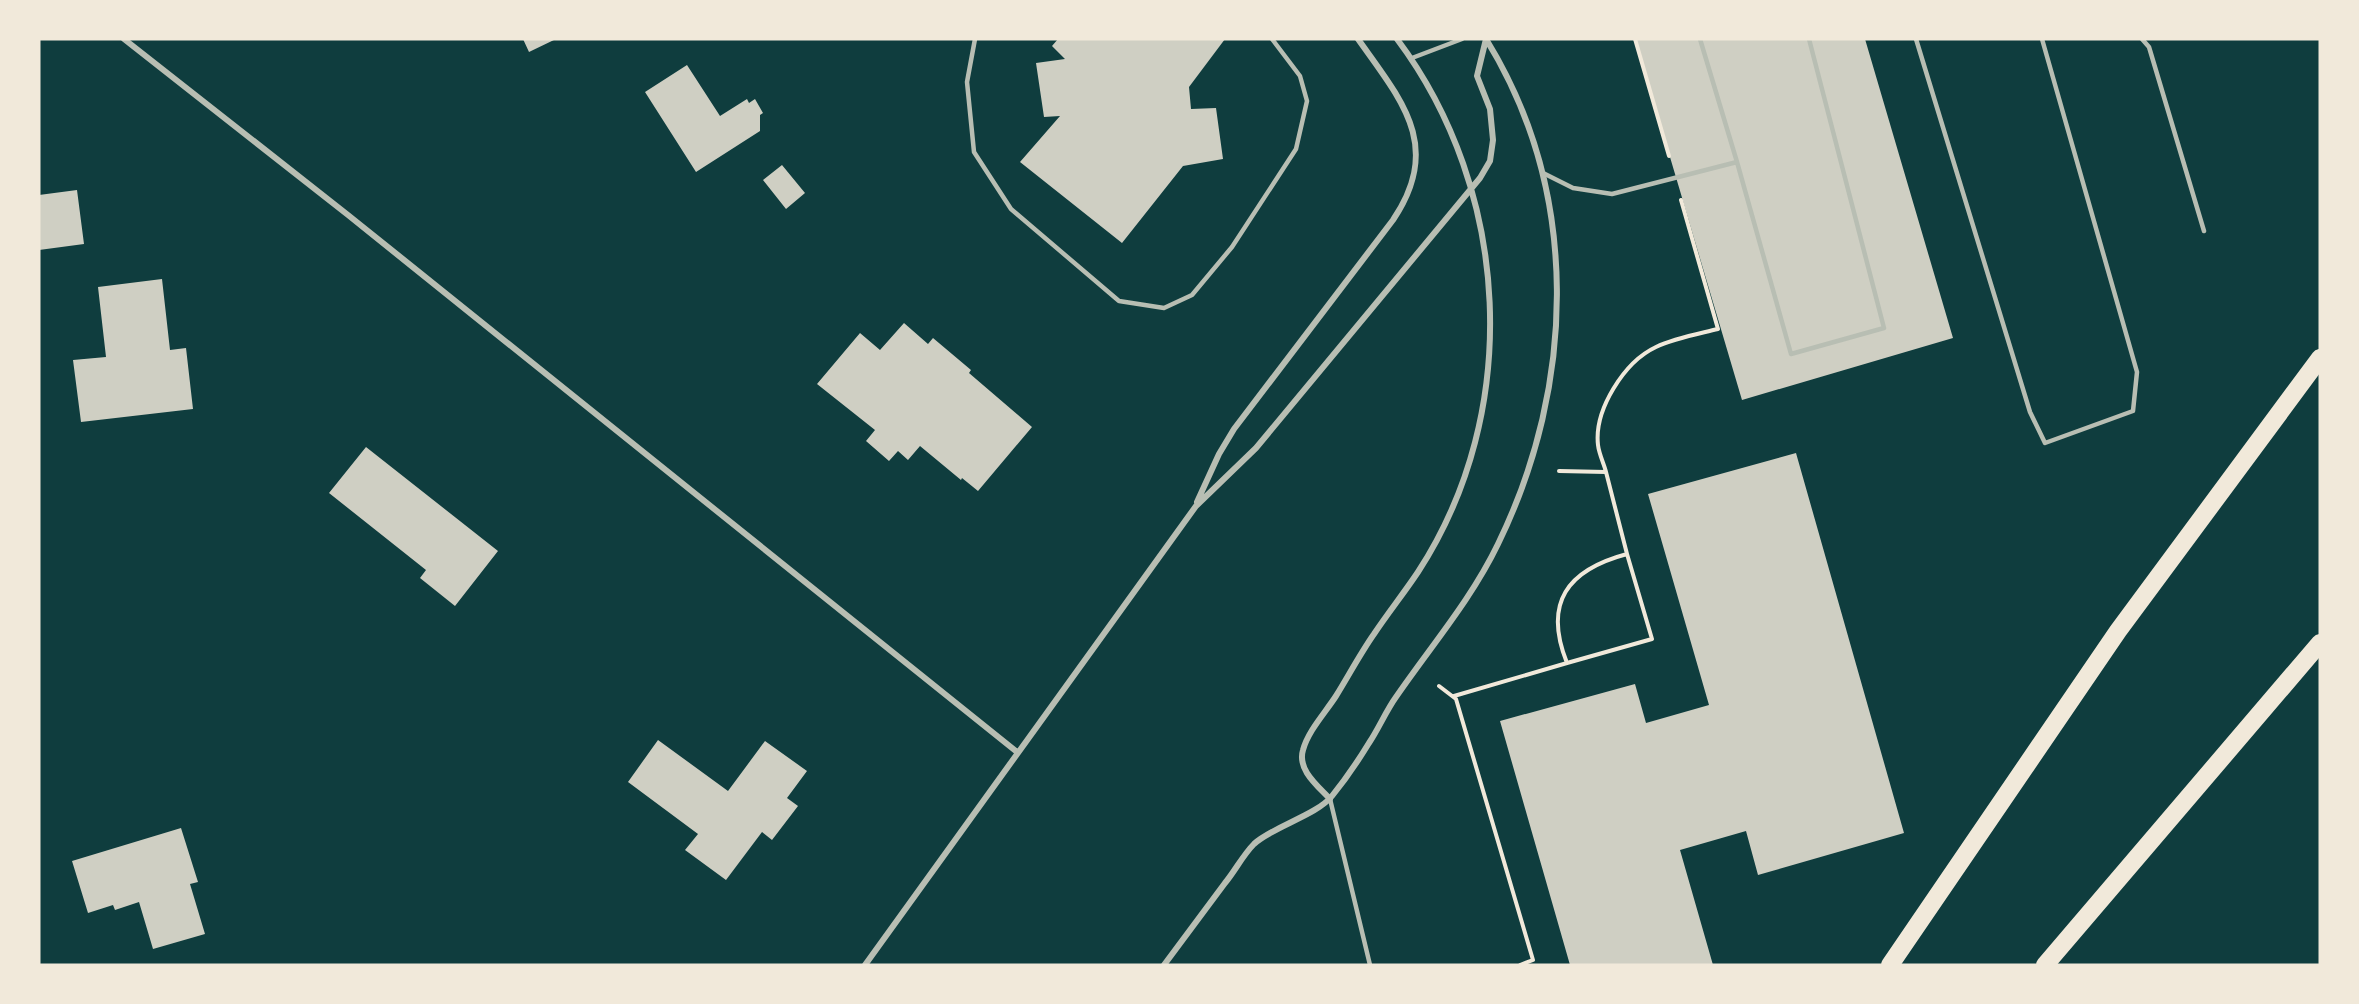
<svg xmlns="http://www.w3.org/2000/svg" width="2359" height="1004" font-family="'Nunito Sans',sans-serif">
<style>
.building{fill:#cfcfc3}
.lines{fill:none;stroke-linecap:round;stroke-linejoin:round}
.path{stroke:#f1e9da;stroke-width:4}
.service{stroke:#b8beb3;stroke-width:4.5}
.minor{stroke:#b8beb3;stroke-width:6}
.motorway{stroke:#f1e9da;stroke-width:18}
</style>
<rect width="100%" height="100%" fill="#0f3d3e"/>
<path class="building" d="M523,39H556L529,52Z
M1058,39H1225L1189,87L1191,109L1216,108L1223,159L1183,166L1122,243L1020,162L1060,116L1044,117L1036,63L1065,59L1052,46Z
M1635,39H1865L1953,338L1742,400Z
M687,65L720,116L747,99L749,103L755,99L763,113L760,115V131L696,172L645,92Z
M782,165L805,193L786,209L763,180Z
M77,190L84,244L39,250V195Z
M162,279L170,350L186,348L193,409L81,422L73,360L106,357L98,287Z
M904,323L928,344L933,338L971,370L969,373L1032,427L978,491L962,478L961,480L920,446L908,460L898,451L889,461L866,441L875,430L817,384L860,333L880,350Z
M366,447L498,551L455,606L420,578L426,570L329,493Z
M1796,453L1904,833L1758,875L1746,831L1680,850L1713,965H1570L1500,721L1635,684L1646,723L1709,705L1648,494Z
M658,740L728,791L765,741L807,771L787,798L798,806L772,840L762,832L726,880L685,850L698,834L628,782Z
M181,828L198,882L190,884L205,934L153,949L139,902L115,910L113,905L88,913L72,861Z"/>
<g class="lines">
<path class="path" d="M1635,39L1669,156
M1606,472C1604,464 1599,454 1598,445C1594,410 1624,362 1656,347C1675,338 1698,334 1718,329L1681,200
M1567,663L1652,639L1627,554
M1439,686L1456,699L1533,960L1520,965
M1454,696L1567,663C1543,603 1567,570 1627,554L1606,472L1559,471"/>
<path class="service" d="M975,39L967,82L974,152L1011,209L1119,301L1164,308L1192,295L1232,247L1296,149L1307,101L1300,76L1272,39
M1700,39L1737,162L1791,354L1884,328L1809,39
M1916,39L2030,412L2045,443L2133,411L2137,372L2042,39
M2142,39L2149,47L2204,231
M1412,58L1462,39
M1543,173L1573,188L1612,194L1737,162
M1330,799L1370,965"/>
<path class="minor" d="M124,39L348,215L1017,752
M1197,502L1219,454L1234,429L1393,220C1443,146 1402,101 1358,39
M1330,799C1318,786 1297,770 1303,750C1308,731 1325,713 1336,696C1349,675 1360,654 1374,634C1388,613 1404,593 1418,572C1523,411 1511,191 1397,39
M865,965L1196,506L1256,448L1480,178L1490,161L1493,140L1490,109L1477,76L1486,39
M1164,965C1184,938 1205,910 1225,883C1235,871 1243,855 1254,844C1272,827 1317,815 1332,796C1345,780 1358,761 1369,743C1379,728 1386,711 1396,697C1431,646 1471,600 1498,544C1576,384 1581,193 1486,39"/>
<path class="motorway" d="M1890,965L2118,631L2320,358
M2045,965L2320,643"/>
</g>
<rect width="2359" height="1004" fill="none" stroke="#f1e9da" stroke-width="81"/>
</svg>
